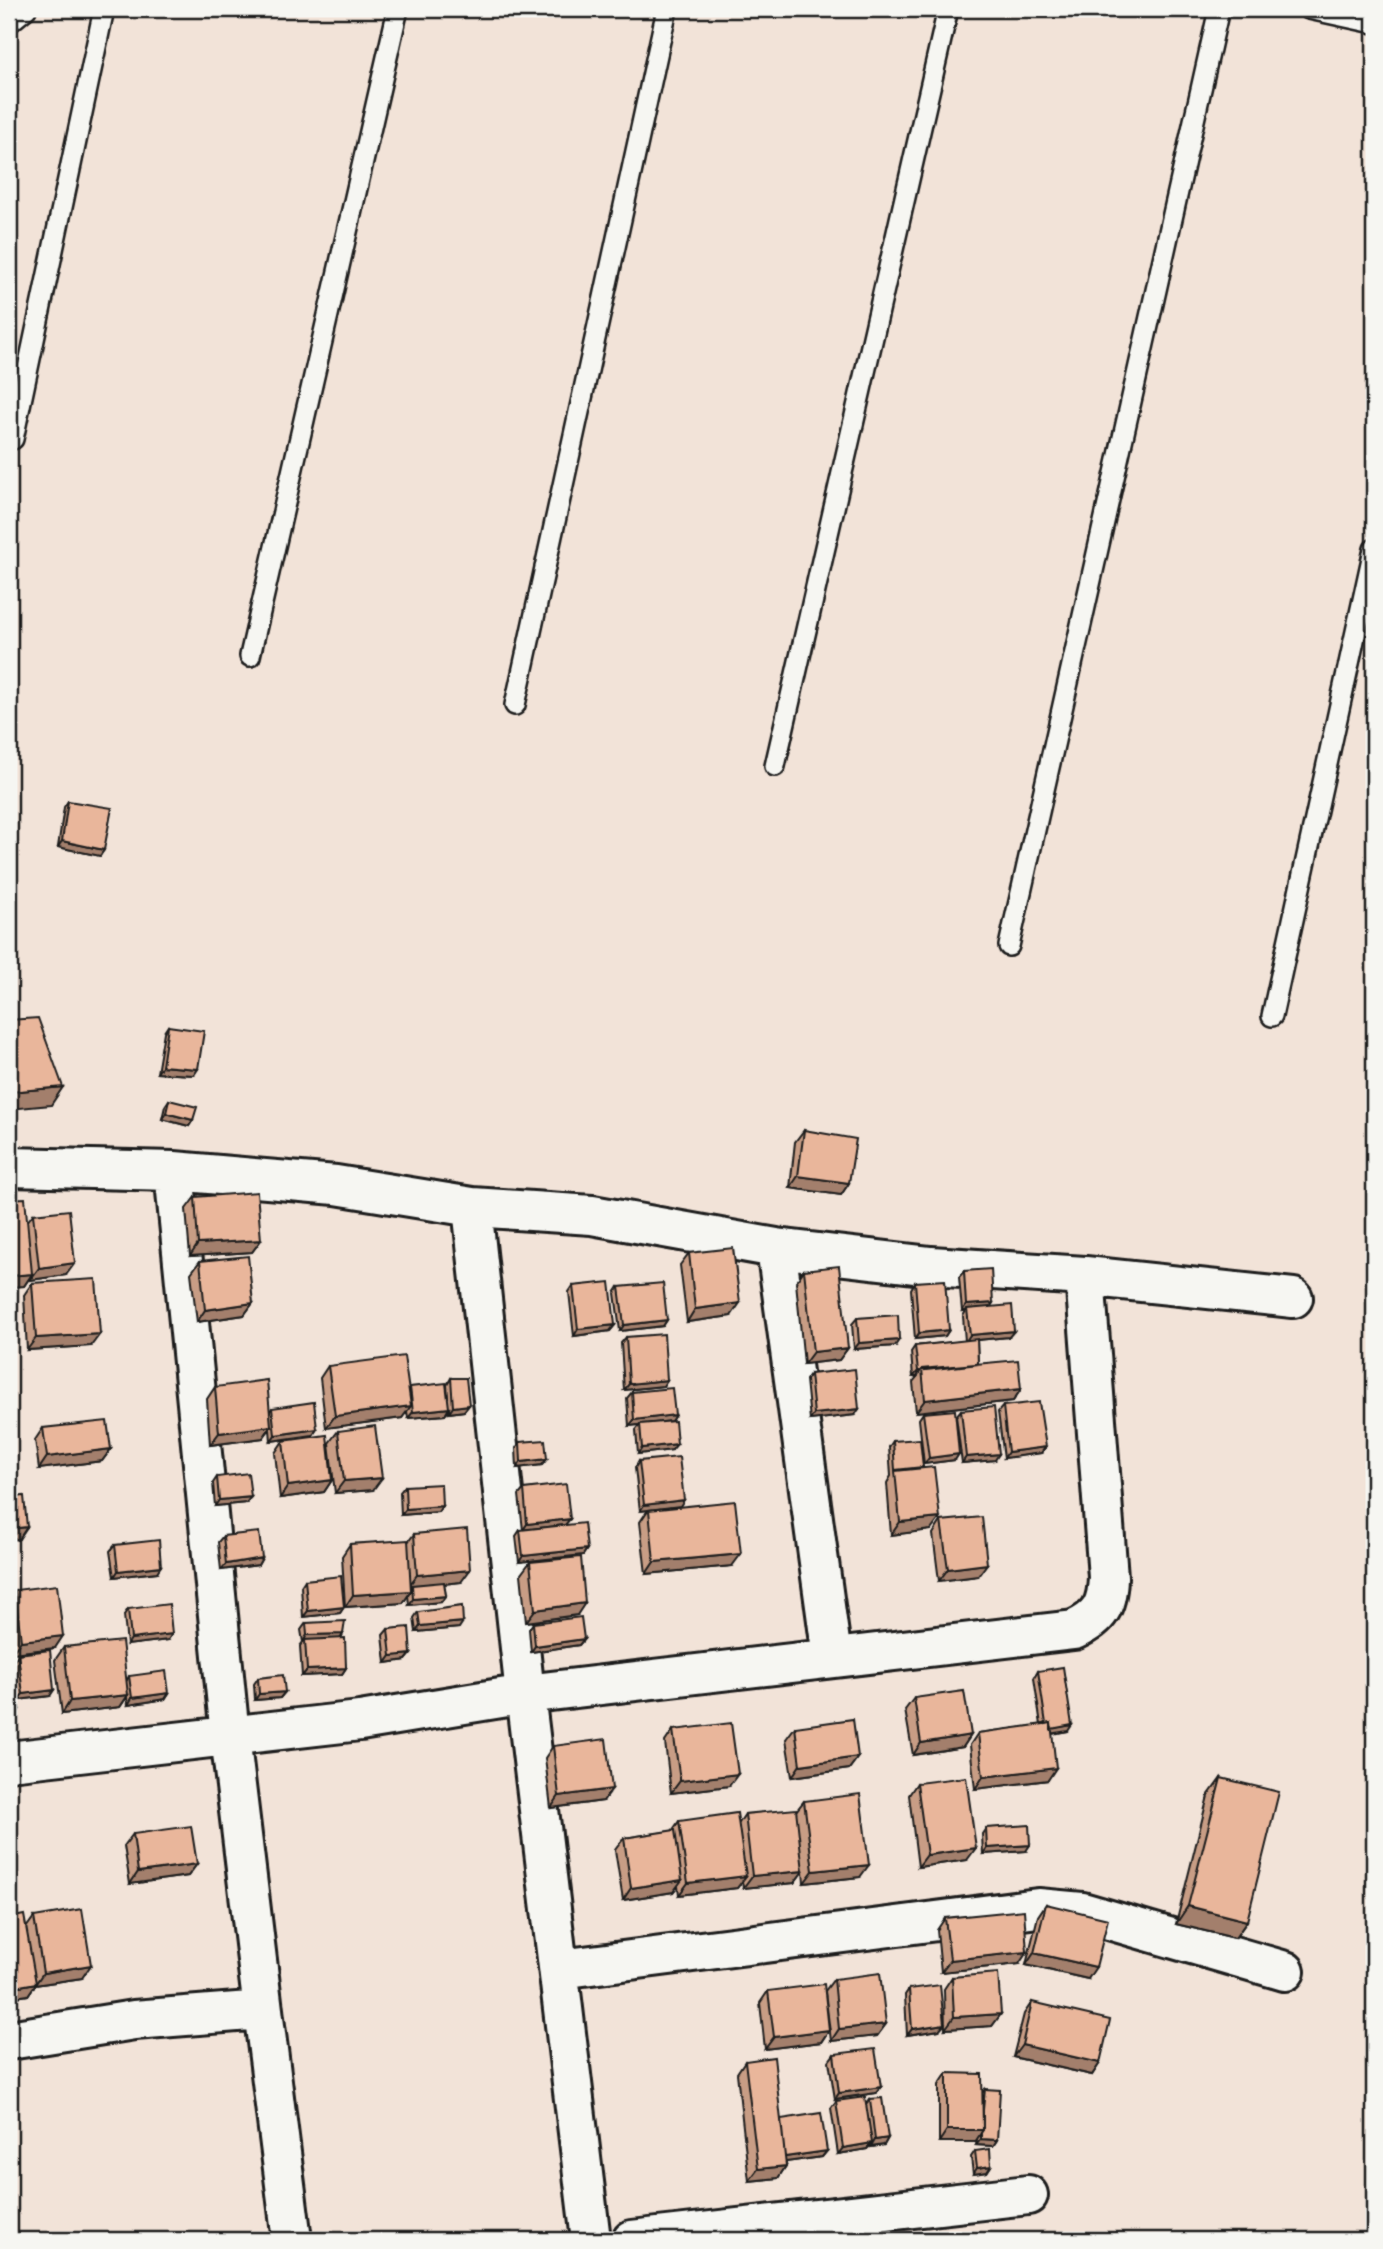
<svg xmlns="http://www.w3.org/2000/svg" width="1383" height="2249" font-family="'Patrick Hand',sans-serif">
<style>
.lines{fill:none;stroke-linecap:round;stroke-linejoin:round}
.lane-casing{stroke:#1c1c1c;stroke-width:24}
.street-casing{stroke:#1c1c1c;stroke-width:44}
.lane{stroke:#f6f6f2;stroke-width:19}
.street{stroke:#f6f6f2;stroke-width:38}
.wall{fill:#c89d85;stroke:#1c1c1c;stroke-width:2}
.shaded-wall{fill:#a37f6c;stroke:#1c1c1c;stroke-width:2}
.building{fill:#e9b69b;stroke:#1c1c1c;stroke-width:2}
</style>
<rect width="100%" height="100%" fill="#f2e3d8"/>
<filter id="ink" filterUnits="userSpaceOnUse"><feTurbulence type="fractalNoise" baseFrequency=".0143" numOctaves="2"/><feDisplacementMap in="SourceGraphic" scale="14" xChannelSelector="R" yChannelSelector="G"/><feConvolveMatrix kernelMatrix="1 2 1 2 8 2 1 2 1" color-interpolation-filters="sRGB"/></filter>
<g filter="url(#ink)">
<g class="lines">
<defs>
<path id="lane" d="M1309,9L1374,23
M9,23L26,9
M13,439L104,9
M250,656L398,9
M515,705L667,9
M775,766L948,9
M1009,946L1219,9
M1272,1016L1374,549"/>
<path id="street" d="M9,1167L174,1171L336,1185L472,1207L592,1215L776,1248L931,1266L1085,1276L1293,1298
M472,1207L525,1694L591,2240
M776,1248L832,1657
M9,1761L360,1721L525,1694L1074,1630C1100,1618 1107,1606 1108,1577L1085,1276
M560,1969L1038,1908L1082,1912L1285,1971
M263,2010L292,2240
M9,2040L134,2020L263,2010L230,1736L174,1171
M632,2240L1028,2195"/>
</defs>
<use href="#lane" class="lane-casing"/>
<use href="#street" class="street-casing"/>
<use href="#lane" class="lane"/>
<use href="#street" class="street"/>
</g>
<path class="wall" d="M68,801L104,850L100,856L58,847L64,807Z
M168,1026L194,1075L157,1073L164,1032Z
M169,1100L193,1120L189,1126L162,1119L165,1106Z
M804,1130L849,1183L841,1195L790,1188L795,1142Z
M195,1197L261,1240L252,1252L190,1256L186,1209Z
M9,1199L27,1222L33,1214L66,1275L30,1280V1277L24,1286L9,1287Z
M689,1253L731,1316L687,1322L680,1265Z
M200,1261L253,1303L244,1315L197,1322L191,1273Z
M804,1270L848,1348L839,1360L804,1364L796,1282Z
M964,1271L993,1303L990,1307L1009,1337L977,1340L978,1364L1021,1389L1013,1401L916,1412L913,1382L917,1377H913L911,1352L915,1346L965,1341L963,1316L966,1311H962L959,1277Z
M915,1282L949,1330L945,1336L915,1339L911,1289Z
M32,1283L91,1346L27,1350L24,1295Z
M573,1286L615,1325L610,1331L574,1336L569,1292Z
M619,1287L667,1320L663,1326L620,1331L615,1293Z
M857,1318L895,1346L854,1349L852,1324Z
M626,1337L663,1386L624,1390L621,1343Z
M328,1366L409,1389L410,1387L448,1397L447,1385L451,1378L469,1405L464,1411L449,1413V1410L445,1415L408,1418L407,1411L402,1418L326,1428L320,1378Z
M810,1374L855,1415L810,1420L806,1380Z
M215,1387L270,1411L272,1408L317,1429L313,1435L271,1441L270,1429L263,1438L210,1445L207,1399Z
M632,1392L675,1415L671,1421L672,1450L638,1454L636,1430L640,1425L629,1426L627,1398Z
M1003,1406L1041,1453L1004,1458L998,1412Z
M961,1410L995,1460L962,1463L956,1416Z
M923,1413L955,1460L924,1464L919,1419Z
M43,1428L111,1449L102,1461L39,1469L35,1440Z
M338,1431L373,1490L335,1493L329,1443Z
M283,1441L332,1480L324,1492L280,1498L275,1453Z
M893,1441L923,1467L931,1530L891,1535L887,1483L891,1476L889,1447Z
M520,1442L547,1459L542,1465L517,1468L516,1448Z
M639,1461L680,1506L658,1509L732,1566L646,1574L640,1522L648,1510L640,1511L635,1468Z
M217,1477L246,1503L215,1506L213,1483Z
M405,1486L438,1512L401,1515L400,1492Z
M524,1489L565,1525L587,1549L583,1555L519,1562L516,1536L520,1530H523L519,1495Z
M941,1521L978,1576L939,1581L933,1534Z
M414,1534L461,1582L444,1584L446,1596L441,1602L409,1605L408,1595L403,1603L345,1607L342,1556L350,1544L408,1542Z
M223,1536L262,1558L258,1565L221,1570L218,1542Z
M115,1545L157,1572L114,1577L110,1551Z
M530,1562L577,1615L526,1622L521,1574Z
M305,1580L344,1607L340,1613L303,1617L301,1586Z
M15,1590L55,1648L12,1653L9,1623V1598Z
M128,1609L168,1640L127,1645L124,1615Z
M418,1612L459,1628L416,1632L414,1618Z
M306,1623L343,1634L341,1638L346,1668L342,1674L302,1676L300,1646L303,1642L301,1630Z
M533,1623L584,1639L579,1645L531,1652L529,1629Z
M388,1629L411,1654L406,1660L386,1663L383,1635Z
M64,1647L127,1680L129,1676L169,1693L165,1699L128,1705L127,1697L120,1707L62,1714L55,1660Z
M18,1654L50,1696L18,1700L19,1710L15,1716L16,1681L14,1661Z
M1038,1671L1068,1731L1052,1734L1048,1780L975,1789L970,1745L978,1733L1041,1725L1034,1678Z
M258,1678L285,1692L280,1698L255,1700L254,1684Z
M914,1698L971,1735L963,1747L913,1755L905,1710Z
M795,1727L858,1757L849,1769L792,1777L786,1739Z
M673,1730L729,1786L671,1793L665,1742Z
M553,1746L603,1801L551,1808L545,1758Z
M1221,1778L1247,1921L1235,1938L1176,1924L1208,1796Z
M917,1783L967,1860L918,1867L909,1795Z
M804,1801L860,1877L804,1883L803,1871L794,1883L743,1888L742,1881L737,1888L679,1895L678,1886L673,1892L623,1900L615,1850L624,1838L672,1831L679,1821L739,1823L745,1814L796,1811Z
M986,1828L1026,1851L983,1854L982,1834Z
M133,1834L197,1864L188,1876L130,1884L124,1846Z
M1046,1904L1088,1979L1026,1965L1038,1916Z
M34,1917L82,1978L35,1985L28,1995L9,1998V1918L26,1928Z
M945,1918L1019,1964L941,1972L937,1930Z
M952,1977L1001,2014L992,2026L945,2029L944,1989Z
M834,1979L886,2024L877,2036L831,2041L825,1991Z
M909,1989L939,2030L907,2035L905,1995Z
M768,1991L829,2030L821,2042L765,2049L760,2003Z
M1032,2002L1100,2063L1092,2075L1013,2057L1024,2014Z
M834,2054L876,2093L835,2099L829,2061Z
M745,2061L781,2119L827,2151L822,2157L786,2162V2166L778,2178L749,2181L737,2073Z
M947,2073L983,2092L985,2089L997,2140L993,2146L976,2145L977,2139L975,2142H939V2085Z
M870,2099L888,2138L884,2145L871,2147V2144L867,2149L838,2154L831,2108L836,2101L866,2104Z
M975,2151L991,2166L987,2172L973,2174L971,2157Z"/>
<path class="shaded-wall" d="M62,841L104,850L100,856L58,847Z
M162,1066L198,1069L194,1075L157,1073Z
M63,1087L51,1105L9,1109V1092Z
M166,1113L193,1120L189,1126L162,1119Z
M798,1176L849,1183L841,1195L790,1188Z
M261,1240L252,1252L190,1256L198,1244Z
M75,1263L66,1275L30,1280L39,1268Z
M32,1274L24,1286L9,1287V1276Z
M253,1303L244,1315L197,1322L205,1310Z
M740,1303L731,1316L687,1322L695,1309Z
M993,1303L989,1309L962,1311L966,1305Z
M667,1320L663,1326L620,1331L624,1325Z
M615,1325L610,1331L574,1336L578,1329Z
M949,1330L945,1336L915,1339L919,1333Z
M1014,1331L1009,1337L966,1341L970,1335Z
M100,1334L91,1346L27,1350L36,1338Z
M899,1340L895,1346L854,1349L859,1343Z
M848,1348L839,1360L804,1364L813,1352Z
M921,1370L917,1377H913L918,1371Z
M667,1380L663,1386L624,1390L629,1384Z
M1021,1389L1013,1401L916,1412L925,1400Z
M469,1405L464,1411L449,1413L453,1407Z
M411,1406L402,1418L326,1428L335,1416Z
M449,1408L445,1415L408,1418L413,1412Z
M859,1409L855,1415L810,1420L814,1414Z
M675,1415L671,1421L629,1426L634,1420Z
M271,1426L263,1438L210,1445L219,1433Z
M317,1429L313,1435L271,1441L275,1435Z
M677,1444L672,1450L638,1454L642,1448Z
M1046,1447L1041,1453L1004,1458L1008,1452Z
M111,1449L102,1461L39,1469L47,1457Z
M959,1454L955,1460L924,1464L929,1458Z
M999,1454L995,1460L962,1463L966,1457Z
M547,1459L542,1465L517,1468L521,1462Z
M382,1478L373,1490L335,1493L344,1481Z
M332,1480L324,1492L280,1498L288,1486Z
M251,1497L246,1503L215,1506L219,1500Z
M684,1500L680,1506L640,1511L644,1505Z
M442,1506L438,1512L401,1515L406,1509Z
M940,1518L931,1530L891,1535L900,1522Z
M570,1519L565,1525L523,1530L527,1524Z
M27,1527L19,1539L9,1540V1529Z
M587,1549L583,1555L519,1562L523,1556Z
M741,1554L732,1566L646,1574L654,1562Z
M262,1558L258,1565L221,1570L226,1564Z
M987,1564L978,1576L939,1581L948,1569Z
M161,1566L157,1572L114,1577L118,1571Z
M470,1570L461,1582L413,1587L412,1585L411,1587H408L417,1575Z
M411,1591L403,1603L345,1607L353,1595Z
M446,1596L441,1602L409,1605L413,1599Z
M585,1603L577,1615L526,1622L535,1610Z
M344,1607L340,1613L303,1617L308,1611Z
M463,1622L459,1628L416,1632L420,1626Z
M172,1634L168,1640L127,1645L131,1639Z
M343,1634L339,1641L305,1640L303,1642L307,1635Z
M63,1636L55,1648L12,1653L21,1641Z
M584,1639L579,1645L531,1652L535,1646Z
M411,1654L406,1660L386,1663L391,1656Z
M346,1668L342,1674L302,1676L307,1670Z
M54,1690L50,1696L18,1700L23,1694Z
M285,1692L280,1698L255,1700L259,1694Z
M169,1693L165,1699L128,1705L132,1698Z
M128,1695L120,1707L62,1714L70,1701Z
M19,1710L15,1716L9,1717V1711Z
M1072,1725L1068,1731L1042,1735L1047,1729Z
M971,1735L963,1747L913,1755L921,1743Z
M858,1757L849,1769L792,1777L800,1765Z
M1056,1768L1048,1780L975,1789L983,1777Z
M738,1774L729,1786L671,1793L680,1781Z
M612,1789L603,1801L551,1808L559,1796Z
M1030,1845L1026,1851L983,1854L987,1848Z
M976,1848L967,1860L918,1867L927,1855Z
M197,1864L188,1876L130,1884L138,1872Z
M869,1865L860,1877L804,1883L813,1871Z
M803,1871L794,1883L743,1888L752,1876Z
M746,1876L737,1888L679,1895L688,1883Z
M682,1880L673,1892L623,1900L631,1888Z
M1188,1906L1247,1921L1235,1938L1176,1924Z
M1027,1952L1019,1964L941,1972L950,1960Z
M1034,1953L1096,1967L1088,1979L1026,1965Z
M91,1965L82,1978L35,1985L28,1995L9,1998V1988L36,1983L43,1973Z
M1001,2014L992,2026L945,2029L954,2017Z
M886,2024L877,2036L831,2041L839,2029Z
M944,2024L939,2030L907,2035L912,2029Z
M829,2030L821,2042L765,2049L774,2037Z
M1022,2045L1100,2063L1092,2075L1013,2057Z
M881,2087L876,2093L835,2099L839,2093Z
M947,2130H983L975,2142H939Z
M888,2138L884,2145L871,2147L875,2140Z
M981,2139L997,2140L993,2146L976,2145Z
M872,2143L867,2149L838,2154L843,2148Z
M827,2151L822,2157L779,2163L784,2157Z
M786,2166L778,2178L749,2181L758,2169Z
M991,2166L987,2172L973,2174L977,2168Z"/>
<path class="building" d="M68,801L112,808L104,850L62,841Z
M38,1018L63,1087L9,1092V1020Z
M168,1026L204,1031L198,1069L162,1066Z
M169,1100L197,1107L193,1120L166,1113Z
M804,1130L856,1139L849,1183L798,1176Z
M257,1192L261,1240L198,1244L195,1197Z
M25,1198L32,1274L9,1276V1199Z
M69,1210L75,1263L39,1268L33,1214Z
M733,1248L740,1303L695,1309L689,1253Z
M248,1256L253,1303L205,1310L200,1261Z
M839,1266L848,1348L813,1352L804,1270Z
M991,1269L993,1303L966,1305L964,1271Z
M96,1279L100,1334L36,1338L32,1283Z
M945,1280L949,1330L919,1333L915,1282Z
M610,1282L615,1325L578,1329L573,1286Z
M663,1283L667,1320L624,1325L619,1287Z
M1012,1305L1014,1331L970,1335L967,1309Z
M898,1315L899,1340L859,1343L857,1318Z
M664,1334L667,1380L629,1384L626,1337Z
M977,1339L978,1364L918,1371L915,1346Z
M404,1356L411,1406L335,1416L328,1366Z
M1018,1360L1021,1389L925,1400L922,1369Z
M855,1369L859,1409L814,1414L810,1374Z
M451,1378H466L469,1405L453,1407Z
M267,1380L271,1426L219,1433L215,1387Z
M446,1383L449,1408L413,1412L410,1387Z
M672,1388L675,1415L634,1420L632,1392Z
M314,1402L317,1429L275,1435L272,1408Z
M1039,1402L1046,1447L1008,1452L1003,1406Z
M994,1407L999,1454L966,1457L961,1410Z
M955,1410L959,1454L929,1458L923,1413Z
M107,1421L111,1449L47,1457L43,1428Z
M675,1421L677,1444L642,1448L640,1424Z
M375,1426L382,1478L344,1481L338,1431Z
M327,1435L332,1480L288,1486L283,1441Z
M920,1439L923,1467L895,1470L893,1441Z
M545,1440L547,1459L521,1462L520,1442Z
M679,1457L684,1500L644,1505L639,1461Z
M934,1467L940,1518L900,1522L895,1471Z
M248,1473L251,1497L219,1500L217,1477Z
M441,1484L442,1506L406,1509L405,1486Z
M566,1484L570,1519L527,1524L524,1489Z
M24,1496L27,1527L9,1529V1498Z
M735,1501L741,1554L654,1562L649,1510Z
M982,1517L987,1564L948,1569L941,1521Z
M584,1523L587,1549L523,1556L520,1530Z
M467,1529L470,1570L417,1575L414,1534Z
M259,1532L262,1558L226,1564L223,1536Z
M159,1540L161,1566L118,1571L115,1545Z
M408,1540L411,1591L353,1595L350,1544Z
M581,1557L585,1603L535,1610L530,1562Z
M9,1571L11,1588H9Z
M341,1576L344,1607L308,1611L305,1580Z
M444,1582L446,1596L413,1599L412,1585Z
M57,1585L63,1636L21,1641L15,1590Z
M169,1604L172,1634L131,1639L128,1609Z
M462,1606L463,1622L420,1626L418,1612Z
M581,1617L584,1639L535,1646L533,1623Z
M345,1621L343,1634L307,1635L306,1623Z
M409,1627L411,1654L391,1656L388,1629Z
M345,1638L346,1668L307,1670L305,1640Z
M122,1641L128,1695L70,1701L64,1647Z
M50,1650L54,1690L23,1694L18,1654Z
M1063,1667L1072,1725L1051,1729V1723L1046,1724L1038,1671Z
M166,1671L169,1693L132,1698L129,1676Z
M283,1675L285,1692L259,1694L258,1678Z
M16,1681L19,1710L9,1711V1682Z
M964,1691L971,1735L921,1743L914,1698Z
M853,1719L858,1757L800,1765L795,1727Z
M731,1723L738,1774L680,1781L673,1730Z
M1051,1723L1056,1768L983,1777L978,1733Z
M606,1739L612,1789L559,1796L553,1746Z
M966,1777L976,1848L927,1855L917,1783Z
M1221,1778L1279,1792L1247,1921L1188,1906Z
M860,1794L869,1865L813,1871L804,1801Z
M796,1809L803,1871L752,1876L745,1814Z
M737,1813L746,1876L688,1883L679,1821Z
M1029,1825L1030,1845L987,1848L986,1828Z
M191,1826L197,1864L138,1872L133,1834Z
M675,1830L682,1880L631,1888L624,1838Z
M1046,1904L1108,1919L1096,1967L1034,1953Z
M82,1909L91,1965L43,1973L34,1917Z
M1024,1910L1027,1952L950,1960L945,1918Z
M24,1915L36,1983L9,1988V1918Z
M880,1973L886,2024L839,2029L834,1979Z
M998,1973L1001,2014L954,2017L952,1977Z
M824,1984L829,2030L774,2037L768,1991Z
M940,1985L944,2024L912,2029L909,1989Z
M1032,2002L1110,2020L1100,2063L1022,2045Z
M875,2049L881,2087L839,2093L834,2054Z
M774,2057L786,2166L758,2169L745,2061Z
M947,2073L982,2074L983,2130H947Z
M985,2089L1000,2090L997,2140L981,2139V2133L983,2130V2110Z
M865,2097L872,2143L843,2148L836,2101Z
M882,2098L888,2138L875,2140L870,2099Z
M821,2113L827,2151L785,2157L781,2119Z
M990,2149L991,2166L977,2168L975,2151Z"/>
</g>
<rect width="1383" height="2249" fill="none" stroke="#f6f6f2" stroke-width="35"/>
<rect x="18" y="18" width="1348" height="2214" fill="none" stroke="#1c1c1c" stroke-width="2.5" filter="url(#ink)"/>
</svg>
